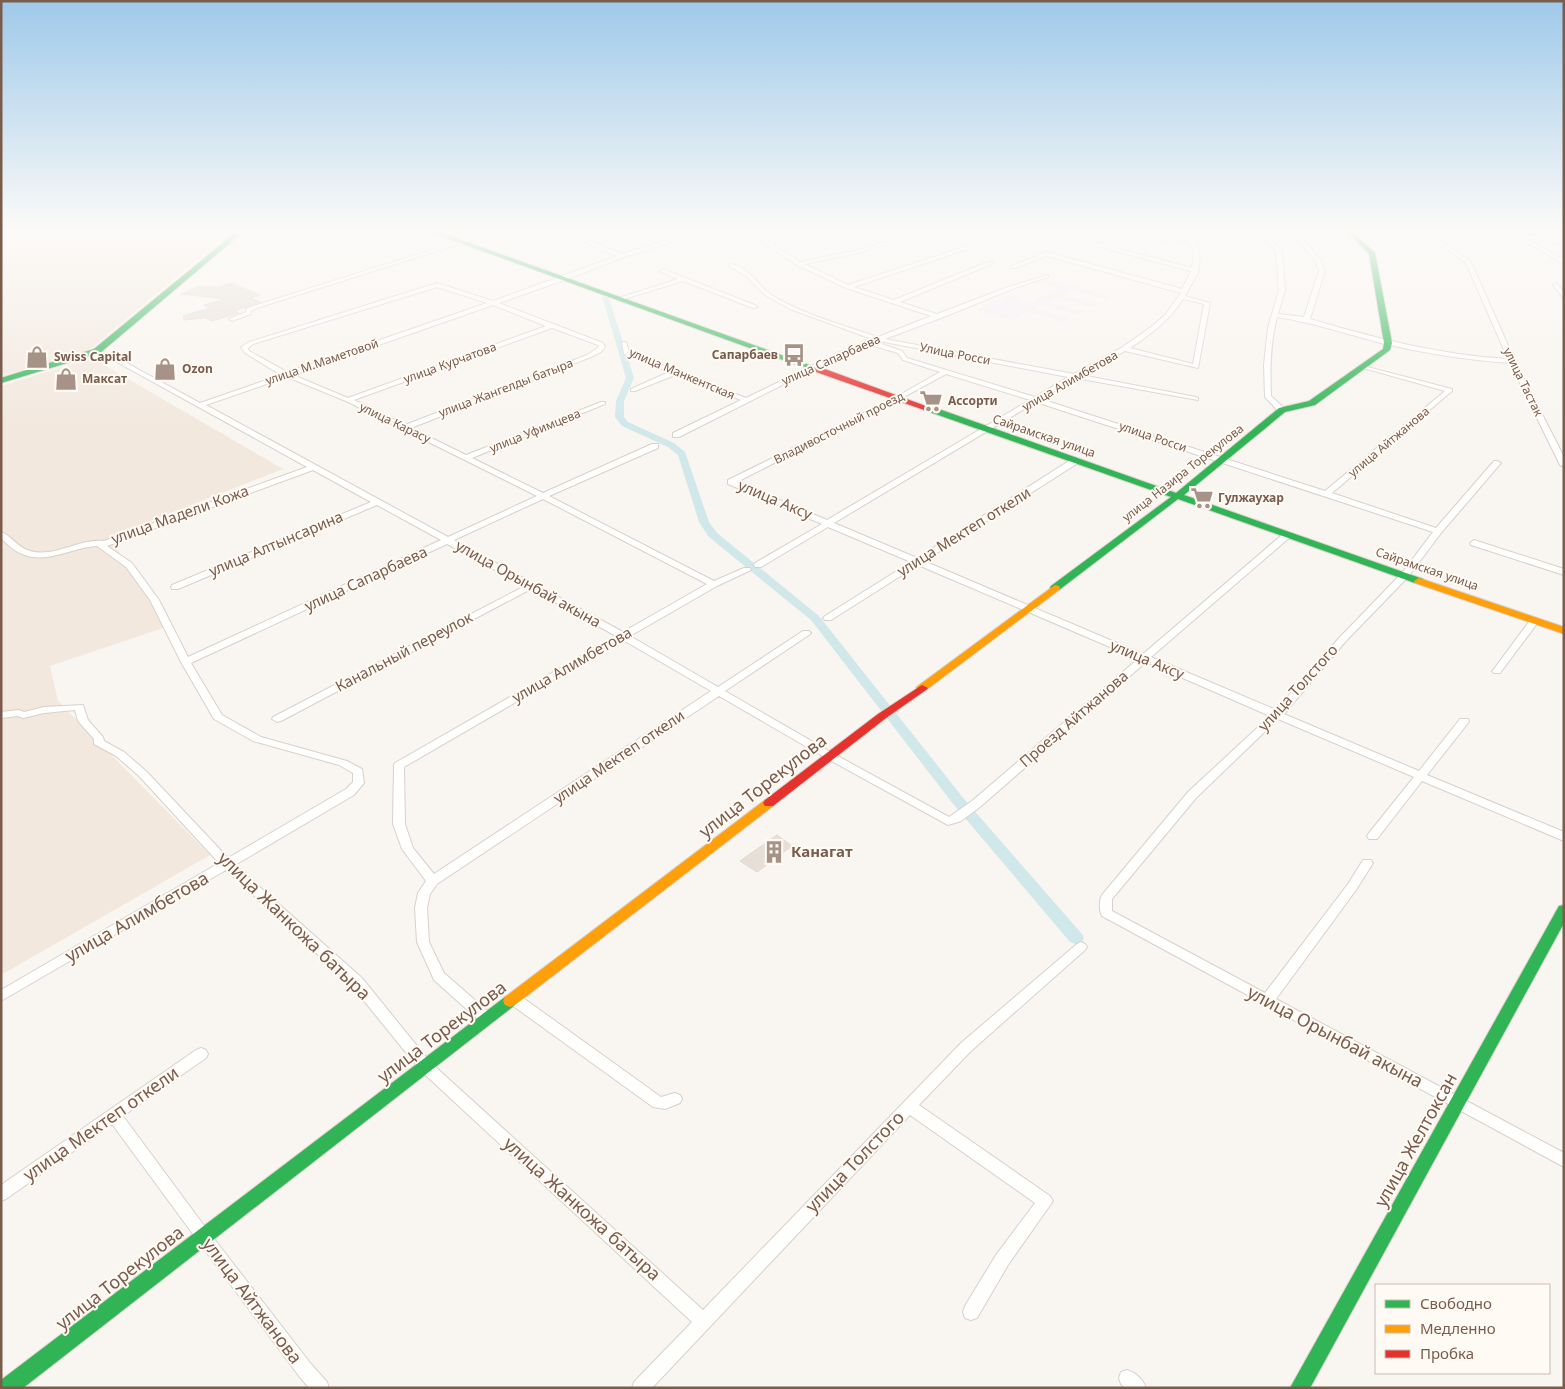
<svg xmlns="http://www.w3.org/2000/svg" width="1565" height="1389" font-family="'Noto Sans',sans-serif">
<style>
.residential{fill:#f2e8de}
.education{fill:#f6eef6}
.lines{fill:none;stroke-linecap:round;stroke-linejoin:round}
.canal{fill:#d0e8ea;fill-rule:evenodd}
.building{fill:#e6ded7;stroke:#e2d8d2}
.street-casing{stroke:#d7d1cb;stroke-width:2}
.fast-casing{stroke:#d9d2cb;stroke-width:2}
.slow-casing{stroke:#d9d2cb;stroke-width:2}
.jam-casing{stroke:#d9d2cb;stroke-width:2}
.street{fill:#fefefd;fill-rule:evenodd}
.fast{fill:#30b455;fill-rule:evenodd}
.slow{fill:#ff9f0a;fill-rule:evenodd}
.jam{fill:#e5322d;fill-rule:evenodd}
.labels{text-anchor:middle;stroke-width:4;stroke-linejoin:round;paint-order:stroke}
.far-street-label{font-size:12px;fill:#7a5c4d;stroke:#fffaf3}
.far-poi-label{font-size:12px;font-weight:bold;fill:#7a5c4d;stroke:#fffaf3;text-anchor:start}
.street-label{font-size:15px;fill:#7a5c4d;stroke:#fffaf3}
.poi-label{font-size:15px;font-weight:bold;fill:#7a5c4d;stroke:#fffaf3;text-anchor:start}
.near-street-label{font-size:18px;fill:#7a5c4d;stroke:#fffaf3}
</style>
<rect width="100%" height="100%" fill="#f9f5f0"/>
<path class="residential" d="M1,232H230L89,350L1,376Z
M92,358L283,469L109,537L166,627L50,666L58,701L210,855L1,975V386Z"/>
<path class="education" d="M1047,279L1111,296L1105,299L1072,290L1064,295L1097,304L1091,307L1057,298L1049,302L1082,311L1077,314L1042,305L1035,308L1069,318L1062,322L1028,312L1013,320L977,310L1008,295L1021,298L1017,301L1028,304L1059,288L1040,282Z"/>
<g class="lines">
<path class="canal" d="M602,296L609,298L634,378L624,401V417L628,422L674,443L685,452L709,522L717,533L819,616L964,799L1082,934L1084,938L1082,942L1076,944L1070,942L954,805L811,620L709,537L699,522L678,455L668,447L622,426L615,417L616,401L626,378Z"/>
</g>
<path class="building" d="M231,283L260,295L251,298L260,302L235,311L239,313L212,321L205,318L184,320L183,316L210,308L204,305L225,299L181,294L198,287H220Z
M777,835L792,846L757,872L740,861Z"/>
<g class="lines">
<defs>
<path id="street" d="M489,232H497L257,308L251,311V314L232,321L229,319L246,312V309L253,306Z
M560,232H568L622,254L695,232H703L624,257L565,280L499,303L603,343L605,347L601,352L591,357L411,428L466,455L601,402H605V404L472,458L543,493L652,444H658V448L549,496L714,581L744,568H750L751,570L717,586L630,636L718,687L803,631H809L811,633L809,635L725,691L834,754L949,817L972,801L1138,659L918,565L831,620H825L823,618L825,616L911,562L828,527L761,567H755L754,565L755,563L822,524L728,484V480L896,397L940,372L903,360L898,353L870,345L842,355L679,437H673V433L741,400L675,375L635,391H631V389L669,372L624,354L622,342H626L629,352L746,398L838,353L872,339L790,309L765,295L746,276L729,266V264C746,264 757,284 769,293C795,312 846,326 878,337L931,316L846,288L797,265L748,232H755L770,242L806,232H815L773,244L800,262L854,251L920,232H929L857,253L805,264L848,285L1010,232H1018L854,287L894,300L988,262H992V264L900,302L937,314L1011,286L1048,275V277L1015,288L941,318L885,339L1074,374L1121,348L1151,327L1165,315L1181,293L1047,256L1015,268H1011V266L1047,252L1182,289L1191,271L1044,232H1053L1192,268L1194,253L1190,241L1156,240L1129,232H1138L1156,236L1188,238L1184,232H1190C1197,244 1202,255 1198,270L1199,271L1185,296L1210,303L1198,368L1125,351L1081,375L1196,397L1198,398V400L1076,378L1041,399L1325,491L1445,391L1360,367V365L1452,389V391L1332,493L1436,528L1494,461H1497L1501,463L1441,533L1408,577L1346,641L1284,714L1419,771L1460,719H1468L1469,721L1468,723L1427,775L1564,832V841L1422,781L1377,839H1369L1367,836L1369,833L1414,777L1278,719L1196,798L1112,899V911L1265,993L1348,884L1363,860H1371L1373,863L1356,890L1276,999L1564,1153V1167L1102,916C1099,911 1099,900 1102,895L1188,792L1270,716L1146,662L980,807L961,821L948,825L826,758L719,696L437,884L430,894L427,908L429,942L444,973L492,1015L494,1019L492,1023L487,1024L482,1023L434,980L417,942L415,908L418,893L426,881L402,849L393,824L394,765L395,763L616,636L531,589L281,721L277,722L272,719L273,717L525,586L447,544L191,663L222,715L261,737L347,761L362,769L364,783L354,795L235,865L362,978L430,1062L703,1310L961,1043L1077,944L1081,942L1085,944L1087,947L1085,950L971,1051L919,1105L1050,1196L1053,1201L1008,1265L977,1318L971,1320L965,1318L963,1312L965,1306L996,1255L1035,1203L910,1115L652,1388H632L634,1382L692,1322L420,1070L352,986L226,870L1,1001V990L219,863L139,776L116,756L94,744V739L78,721L75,710L44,713L23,718L18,716L1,718V712L19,710L24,712L44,707L83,705L88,720L103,737L104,741L124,752L147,772L228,858L346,789L353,782V773L339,765L253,741L214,719L181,662L150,600L126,567L97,546C72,547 45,566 20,553C13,550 7,544 1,538V532C12,536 18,548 30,551C55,558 79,538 104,541L307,467L106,356L95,352V350L110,354L200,403L281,375L245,353L241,347L249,342L437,283L493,301L617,256ZM437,287L487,303L287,372L249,351L248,348L253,344ZM1183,299L1204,304L1193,364L1130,348C1150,335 1170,320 1183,299ZM493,305L546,326L348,398L293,375ZM552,328L598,345L599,347L587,355L405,425L354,400ZM879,341L1068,377L1035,397L907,358L902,351L876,342ZM946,374L1030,400L827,520L737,482L900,399ZM287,377L346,401L537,496L448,537L206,405ZM1036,402L1433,532L1402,573L1340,637L1276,710L1151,657L1289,538V534H1283L1143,654L924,561L1078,463V459H1072L917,558L834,523ZM313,470L371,502L172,585L171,587L172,589H178L377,505L441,540L188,657L159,600L132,563L107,546ZM543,499L707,584L623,632L454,540ZM623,640L711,691L434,874L413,848L405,824L404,767Z
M1259,232H1265L1282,251L1285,290L1278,314L1304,317L1319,271L1316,262L1292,232H1298L1321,261L1325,271L1310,319C1375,338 1440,355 1508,359L1466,263L1423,232H1429L1471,262L1515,361L1564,457V467L1560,465L1510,363C1466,360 1423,353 1381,343C1346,334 1312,322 1277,317C1270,343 1270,370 1271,396L1286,410L1279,412L1265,397L1264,365L1268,328L1279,290L1276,251Z
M1509,232L1564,240V244L1526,238L1564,260V264Z
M663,269L757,306L758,307L753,308L683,281L621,300L616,299L678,279L661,272L660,271Z
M1556,283L1564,292V299L1553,285Z
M1474,540L1564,569V575L1471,545L1470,543Z
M1534,618L1539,621L1500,673H1494L1492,671L1494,669L1531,619Z
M514,994L519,995L661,1097L675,1093L680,1095L682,1099L680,1103L665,1109L653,1107L509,1003L507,999L509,995Z
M201,1048L206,1050L208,1054L206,1058L123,1116L208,1231L311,1364L327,1382L329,1388H309L299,1376L198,1241L112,1124L6,1199L1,1201V1185L196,1050Z
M1127,1370C1136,1373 1143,1379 1146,1388H1125L1121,1384L1119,1378L1121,1372Z"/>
<path id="fast" d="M236,232H243L100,353L1,383V378L94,349Z
M430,232H439L823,370L816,372Z
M1347,232H1353L1375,253L1392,343L1390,350L1315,405L1285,412L1184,495L1423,579L1424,581L1423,583H1415L1178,499L1059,590H1051L1050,588L1051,586L1171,497L927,411V407H933L1176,493L1279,408L1309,401L1383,349L1384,343L1369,254Z
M1564,905V923L1310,1388H1290L1559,906Z
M510,995L515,997L517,1001L515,1005L23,1388H1V1380L505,997Z"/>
<path id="slow" d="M1419,578L1564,627V634L1415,583L1414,581Z
M1055,585L1059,586L1060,588L1059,590L926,690H918L916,688L918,686Z
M769,799L773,800L775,803L773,806L515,1005L510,1007L505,1005L503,1001L505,997L765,800Z"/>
<path id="jam" d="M816,368H822L934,409L927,411L816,372Z
M922,685L928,688L926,690L886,718L773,806H765L763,803L765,800L878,714Z"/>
</defs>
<use href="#street" class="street-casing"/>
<use href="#fast" class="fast-casing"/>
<use href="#slow" class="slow-casing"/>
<use href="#jam" class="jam-casing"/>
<use href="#street" class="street"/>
<use href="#fast" class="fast"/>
<use href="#slow" class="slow"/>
<use href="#jam" class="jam"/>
</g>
<linearGradient id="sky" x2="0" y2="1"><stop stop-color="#9ec9e9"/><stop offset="0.54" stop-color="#fcfaf8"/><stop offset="1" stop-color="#fcfaf8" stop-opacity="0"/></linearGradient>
<rect width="1565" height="426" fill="url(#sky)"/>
<defs>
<symbol id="bus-bare" viewBox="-9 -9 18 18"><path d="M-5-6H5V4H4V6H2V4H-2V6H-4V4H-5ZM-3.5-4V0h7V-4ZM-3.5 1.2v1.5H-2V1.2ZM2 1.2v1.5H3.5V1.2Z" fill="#a69286" stroke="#fffaf3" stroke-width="2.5" paint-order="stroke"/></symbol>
<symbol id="shop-bare" viewBox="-9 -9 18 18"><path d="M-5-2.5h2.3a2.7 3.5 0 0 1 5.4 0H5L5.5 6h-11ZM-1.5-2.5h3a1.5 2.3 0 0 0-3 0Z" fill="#a69286" stroke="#fffaf3" stroke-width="2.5" paint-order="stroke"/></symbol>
<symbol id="supermarket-bare" viewBox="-9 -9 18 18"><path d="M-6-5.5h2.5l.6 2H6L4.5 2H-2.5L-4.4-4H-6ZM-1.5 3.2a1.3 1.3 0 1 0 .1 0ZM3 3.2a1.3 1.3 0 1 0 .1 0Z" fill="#a69286" stroke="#fffaf3" stroke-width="2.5" paint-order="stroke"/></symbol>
<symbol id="building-bare" viewBox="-9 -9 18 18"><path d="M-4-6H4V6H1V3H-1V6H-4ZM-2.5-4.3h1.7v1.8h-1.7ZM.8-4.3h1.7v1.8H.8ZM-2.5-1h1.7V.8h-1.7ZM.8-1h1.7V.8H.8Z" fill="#a69286" stroke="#fffaf3" stroke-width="2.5" paint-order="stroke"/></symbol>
</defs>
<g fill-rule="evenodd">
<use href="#bus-bare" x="778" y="339" width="32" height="32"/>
<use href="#shop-bare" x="21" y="341" width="32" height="32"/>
<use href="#shop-bare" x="149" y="353" width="32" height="32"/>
<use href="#shop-bare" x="50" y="363" width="32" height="32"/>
<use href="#supermarket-bare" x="915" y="385" width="32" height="32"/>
<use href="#supermarket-bare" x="1186" y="482" width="32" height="32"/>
<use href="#building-bare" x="758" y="836" width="32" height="32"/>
</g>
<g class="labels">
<g class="far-street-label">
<text transform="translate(955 354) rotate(11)" y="4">Улица Росси</text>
<text transform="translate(831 360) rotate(-24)" y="4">улица Сапарбаева</text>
<text transform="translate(322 362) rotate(-19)" y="4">улица М.Маметовой</text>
<text transform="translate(450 363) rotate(-20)" y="4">улица Курчатова</text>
<text transform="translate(682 374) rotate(23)" y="4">улица Манкентская</text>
<text transform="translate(1070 381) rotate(-30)" y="4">улица Алимбетова</text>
<text transform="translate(1523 382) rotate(64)" y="4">улица Тастак</text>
<text transform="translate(506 388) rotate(-21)" y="4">улица Жангелды батыра</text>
<text transform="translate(395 423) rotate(26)" y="4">улица Карасу</text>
<text transform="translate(839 428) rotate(-27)" y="4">Владивосточный проезд</text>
<text transform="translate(535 431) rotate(-22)" y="4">улица Уфимцева</text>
<text transform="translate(1044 436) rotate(19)" y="4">Сайрамская улица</text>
<text transform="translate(1153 437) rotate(19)" y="4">улица Росси</text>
<text transform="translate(1389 442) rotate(-40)" y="4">улица Айтжанова</text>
<text transform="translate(1183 473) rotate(-38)" y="4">улица Назира Торекулова</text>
<text transform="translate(1427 569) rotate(19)" y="4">Сайрамская улица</text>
</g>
<g class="far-poi-label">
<text x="778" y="359" text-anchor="end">Сапарбаев</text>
<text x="54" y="361">Swiss Capital</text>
<text x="182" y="373">Ozon</text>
<text x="82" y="383">Максат</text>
<text x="948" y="405">Ассорти</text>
<text x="1218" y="502">Гулжаухар</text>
</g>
<g class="street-label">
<text transform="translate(775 500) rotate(23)" y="5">улица Аксу</text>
<text transform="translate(180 515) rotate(-20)" y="5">улица Мадели Кожа</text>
<text transform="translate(964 532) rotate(-32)" y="5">улица Мектеп откели</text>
<text transform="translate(276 544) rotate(-23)" y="5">улица Алтынсарина</text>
<text transform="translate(366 579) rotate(-25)" y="5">улица Сапарбаева</text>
<text transform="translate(528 584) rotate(29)" y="5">улица Орынбай акына</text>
<text transform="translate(404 652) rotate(-28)" y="5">Канальный переулок</text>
<text transform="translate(1147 660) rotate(23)" y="5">улица Аксу</text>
<text transform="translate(572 665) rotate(-30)" y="5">улица Алимбетова</text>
<text transform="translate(1298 688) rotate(-48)" y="5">улица Толстого</text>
<text transform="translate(1074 719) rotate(-41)" y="5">Проезд Айтжанова</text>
<text transform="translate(619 757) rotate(-34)" y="5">улица Мектеп откели</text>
</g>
<g class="poi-label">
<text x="791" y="857">Канагат</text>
</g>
<g class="near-street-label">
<text transform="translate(763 786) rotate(-38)" y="6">улица Торекулова</text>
<text transform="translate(137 917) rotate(-30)" y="6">улица Алимбетова</text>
<text transform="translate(294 926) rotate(44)" y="6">улица Жанкожа батыра</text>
<text transform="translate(442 1032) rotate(-37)" y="6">улица Торекулова</text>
<text transform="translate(1335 1037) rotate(28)" y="6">улица Орынбай акына</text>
<text transform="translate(101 1124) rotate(-35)" y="6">улица Мектеп откели</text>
<text transform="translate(1416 1140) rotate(-61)" y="6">улица Желтоксан</text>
<text transform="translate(855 1162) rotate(-46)" y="6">улица Толстого</text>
<text transform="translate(582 1209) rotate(42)" y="6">улица Жанкожа батыра</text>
<text transform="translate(120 1278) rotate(-38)" y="6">улица Торекулова</text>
<text transform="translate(252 1301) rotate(53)" y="6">улица Айтжанова</text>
</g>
</g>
<rect width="1565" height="1389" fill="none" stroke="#7a5c4d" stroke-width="5"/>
<rect x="1375" y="1284" width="175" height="90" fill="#fffaf3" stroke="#cabbb1"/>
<rect x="1385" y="1300" width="25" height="8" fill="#30b455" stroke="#cabbb1"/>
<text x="1420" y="1309" font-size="15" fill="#7a5c4d">Свободно</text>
<rect x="1385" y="1325" width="25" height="8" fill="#ff9f0a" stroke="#cabbb1"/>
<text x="1420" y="1334" font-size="15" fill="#7a5c4d">Медленно</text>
<rect x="1385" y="1350" width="25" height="8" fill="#e5322d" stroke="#cabbb1"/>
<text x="1420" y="1359" font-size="15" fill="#7a5c4d">Пробка</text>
</svg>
